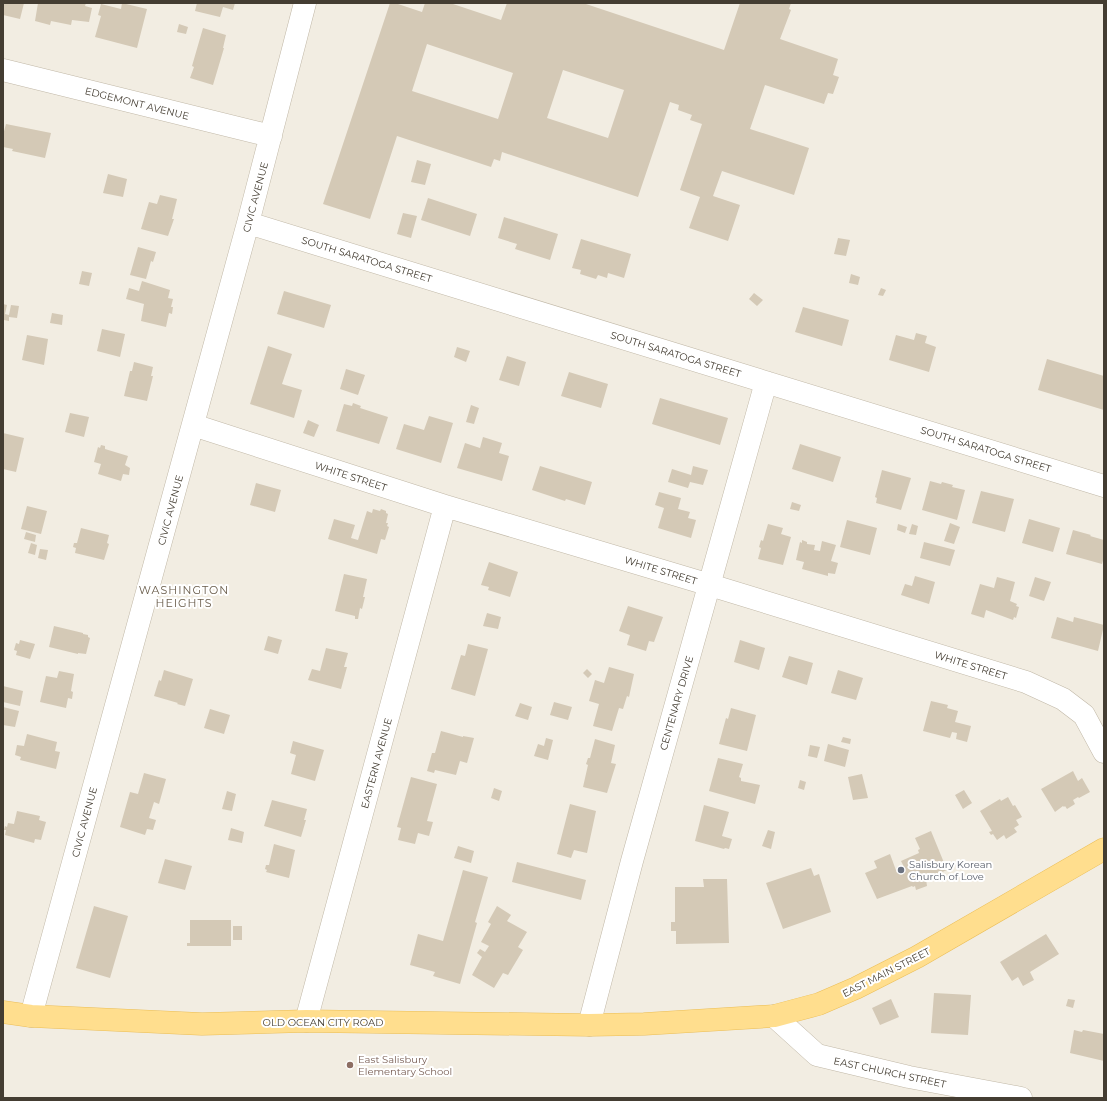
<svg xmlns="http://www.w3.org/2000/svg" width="1107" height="1101" font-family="Montserrat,sans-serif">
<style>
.building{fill:#d4c9b6;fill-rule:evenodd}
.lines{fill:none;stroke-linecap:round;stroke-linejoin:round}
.minor-casing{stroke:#c1b8a7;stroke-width:23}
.major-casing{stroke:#ebbe57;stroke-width:23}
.minor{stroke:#fff;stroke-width:22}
.major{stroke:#ffde8e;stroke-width:22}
.worship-dot{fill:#6b7280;stroke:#fff;stroke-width:1.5}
.education-dot{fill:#8d6e63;stroke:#fff;stroke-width:1.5}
.labels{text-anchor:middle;stroke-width:4;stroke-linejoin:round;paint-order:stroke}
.street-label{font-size:10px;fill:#443d32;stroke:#fff}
.worship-label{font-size:10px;fill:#5b616d;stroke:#fff;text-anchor:start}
.education-label{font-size:10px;fill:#785e54;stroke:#fff;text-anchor:start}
.neighbourhood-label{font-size:11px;letter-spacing:1px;fill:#685b49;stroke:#fff}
</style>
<rect width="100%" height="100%" fill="#f2ede2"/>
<path class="building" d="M3,3H24L20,19L3,15Z
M38,3H86L85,6L92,8L89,22L72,20L71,25L51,21L50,25L35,21Z
M122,3L147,9L137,48L95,37L101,16L98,15L101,4L121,9Z
M197,3H235L233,10L223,7L220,17L195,11Z
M390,3H395L422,12L425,3H450L501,20L507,3H583L724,50L740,3H791L789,9L791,10L780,39L838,59L833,75L839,77L833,94L828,93L824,104L765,85L750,129L809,148L794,195L722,171L713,196L740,205L728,241L689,228L700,197L680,190L702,124L690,120L692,115L678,110L679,105L670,102L638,197L502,152L500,161L494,159L491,167L397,136L370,219L323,204ZM427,44L513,73L498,119L412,91ZM563,70L624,90L608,138L547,118Z
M179,24L188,27L186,34L177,32Z
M203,28L226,35L223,48H224L213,85L190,78L194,67L192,66Z
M6,124L51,133L45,158L12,151L13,149L3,147V135Z
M417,160L431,164L425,185L411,182Z
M108,174L127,179L123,197L103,193Z
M160,195L177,199L172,219H174L168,236L141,229L149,202L157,204Z
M428,198L477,214L470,236L421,220Z
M403,213L417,216L411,238L397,234Z
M504,217L558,234L550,260L515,249L517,244L498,238Z
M838,238L850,240L846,256L834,254Z
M581,239L631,254L624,278L608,273L607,278L598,275L596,279L580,274L581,270L572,268Z
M138,247L156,252L153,262L151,261L146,279L130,275Z
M82,271L92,273L89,286L79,284Z
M851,274L860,277L858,285L849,283Z
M142,281L170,290L168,298L173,299L171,307H173L172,314L169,313L166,327L141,321L144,304L126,299L129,288L139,291Z
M881,288L886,290L883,296L878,295Z
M284,291L331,305L324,328L277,314Z
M754,293L763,300L757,306L749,299Z
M3,304L7,305L5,314L9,315L11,305L19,306L17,318L9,317V321L4,320L3,323Z
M803,307L849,320L842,346L795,332Z
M52,313L63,315L62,325L50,323Z
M102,329L125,334L120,357L97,351Z
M916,333L927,336L925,343L936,347L929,372L889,360L896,335L914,340Z
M27,335L48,339L44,365L22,360Z
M268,346L292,354L282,384L302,390L294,418L250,404Z
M457,347L470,351L466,362L454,357Z
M507,356L526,362L519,386L499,380Z
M1047,359L1104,376V410L1038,390Z
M134,362L153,367L151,376H153L147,401L124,396L130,371H132Z
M346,369L365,375L358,395L340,389Z
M569,372L608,384L601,408L561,396Z
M660,398L728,418L720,445L652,424Z
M353,403L361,406L360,408L388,417L379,444L336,431L344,404L352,406Z
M471,405L479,408L474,424L466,422Z
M70,413L89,417L84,437L65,432Z
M429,416L453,423L441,463L396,449L404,424L424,430Z
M308,420L319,425L314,437L303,433Z
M3,433L24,438L16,472L3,469Z
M483,437L502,443L499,453L509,456L502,481L457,468L465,443L480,448Z
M800,444L841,457L833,482L792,469Z
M101,445L105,446V449L128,456L125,465L130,468L129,475L123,474L121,481L98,474L101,464L94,462L98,447L100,448Z
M540,466L592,482L585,505L566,499L565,501L532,490Z
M693,466L708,470L703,485L690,482L688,488L668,482L672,469L691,475Z
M882,470L911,478L901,510L876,503L877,498L875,497Z
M930,481L941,484L942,482L953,485L952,487L965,490L957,520L922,510Z
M256,483L281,490L275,512L250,505Z
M981,491L1014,499L1005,532L972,523Z
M659,492L681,498L678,509L690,512L688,518L696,520L691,538L658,528L664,508L655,505Z
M792,502L801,505L799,511L790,509Z
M27,506L47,511L41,534L21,529Z
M373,509L380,511L381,509L386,511V513L388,514L386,523H388L387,526L389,527L385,540L381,539L377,554L328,539L334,519L355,525L351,538L358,540L367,511L372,513Z
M1029,519L1060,528L1053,552L1022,543Z
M847,520L877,528L870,555L840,547Z
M950,523L960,527L954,544L944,541Z
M768,524L783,528L781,534L791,537L783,565L758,559L761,548L759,547L761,540L763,541Z
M898,524L907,527L905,533L897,530Z
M912,524L918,526L916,535L909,534Z
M81,528L109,535L107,543L109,544L104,560L75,553L76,548L73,547L74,543H77Z
M1073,530L1091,535L1090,536L1104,540V557L1102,564L1066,554Z
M26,532L36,535L35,542L24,539Z
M802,540L807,542V544L815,545L814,550L820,551L822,541L836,545L831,561L838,563L835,574L828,573V576L802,569L804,562L796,560L800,542L802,543Z
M924,542L955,550L950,566L920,558Z
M31,543L37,545L35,555L28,553Z
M40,549L48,550L46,560L38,558Z
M489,562L518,572L510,597L488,590L489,587L481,585Z
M344,574L367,579L363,597H365L362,609L360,608L358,619H355V616L335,611Z
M915,576L935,582L929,604L901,595L905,584L912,586Z
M997,577L1015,582L1010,601L1017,604L1016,606L1019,607L1016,618L1014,617L1013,620L986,610L984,618L971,614L980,584L994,588Z
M1035,577L1051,582L1044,601L1029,596Z
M628,606L663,617L654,642L649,641L646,651L627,645L630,635L619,631Z
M487,613L501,617L498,629L483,626Z
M1057,617L1073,622L1074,617L1104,625L1098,651L1051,638Z
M54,626L83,633V634L88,635V637L90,638L86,654L78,653V654L49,647Z
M268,636L282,640L278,654L264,650Z
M20,640L35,644L30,659L16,655L17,651L14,650L16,643L19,644Z
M740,640L765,648L759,670L734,662Z
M468,644L488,649L475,696L451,689L461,655L465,656Z
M326,648L348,653L344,667H347L341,689L308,680L312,669L320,671Z
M789,656L813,663L807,685L782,677Z
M609,667L634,674L629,697L627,696L623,709L619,708L612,731L593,726L599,704L589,701L595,680L604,683Z
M587,669L592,674L588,678L583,673Z
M164,670L193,679L185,706L177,704L178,703L154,696L159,680L161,681Z
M838,670L863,678L856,700L831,693Z
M59,671L74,674L71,691L73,692L72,699L68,698L66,708L40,702L46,676L57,678Z
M3,686L23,691L20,706L3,702Z
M931,701L948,705L947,708L958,711L955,722L971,726L967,742L956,739L957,733L952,732L950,738L923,731Z
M554,702L572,707L568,720L550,715Z
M520,703L532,707L528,720L515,716Z
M3,707L19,711L15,727L3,725Z
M731,708L756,715L747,751L719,744L726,718L728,719Z
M210,709L230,715L224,734L204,728Z
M441,731L463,737V736L474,738L467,763L460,761L456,775L435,770L434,773L427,771L432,753H435Z
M27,734L57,742L55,751L60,752L56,769L20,760L21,757L15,755L17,745L24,746Z
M843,737L851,739L850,744L841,742Z
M546,738L553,740L548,760L534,756L538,744L544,746Z
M595,739L615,745L611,763L616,764L607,793L583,787L588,765L586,764L588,758H590Z
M293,741L324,750L315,781L291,774L296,755L290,753Z
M828,744L849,750L845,767L824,761Z
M810,745L820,747L817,758L808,756Z
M718,758L743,764L739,777L741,778V781L760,785L755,804L709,791Z
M1073,771L1078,781L1082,778L1090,792L1079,798L1078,797L1073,800L1075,804L1067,809L1065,806L1064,807L1063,806L1055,812L1041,789Z
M144,773L166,779L159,804L154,802L149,818L156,820L153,830L147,829L145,835L120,827L130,792L138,794Z
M862,774L868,798L853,800L848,777Z
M411,777L437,784L427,821L433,822L429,836L418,833L415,844L398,840L401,828L397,827Z
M800,780L806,782L804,790L798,788Z
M494,788L502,791L499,801L491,798Z
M964,790L972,803L963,809L955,795Z
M227,791L236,794L232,811L222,809Z
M1008,797L1013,806L1015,805L1022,817L1016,820L1019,825L1014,828L1017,832L1006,839L1004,835L997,840L993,834L991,835L989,832L992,831L980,811L1000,799L1001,801Z
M272,800L307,809L304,820H306L301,837L264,826Z
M570,804L596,811L587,853L574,850L571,858L557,854Z
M704,805L729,812L722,836L732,839L729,849L725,848L724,849L695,841Z
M17,811L40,816L39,820L46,822L41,840L35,839L34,843L5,835L6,830H4L5,826L7,827L8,823L14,824Z
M231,828L244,832L242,843L228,840Z
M768,830L775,832L771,849L762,846Z
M931,831L947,870L926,879L927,886L916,890L915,886L913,887L912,886L877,899L865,873L877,868L874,861L890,854L897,873L905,869L901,861L919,853L918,850L920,849L915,838Z
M274,844L295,850L289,878L266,872L267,870L265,869L266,865H269Z
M458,846L474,851L471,863L454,858Z
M165,859L192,866L185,890L158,883Z
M517,862L586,880L581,900L512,882Z
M811,868L814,876L819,874L831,912L783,929L766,883Z
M463,870L488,877L475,922L477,923L460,984L433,976L435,972L410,965L418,934L443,941Z
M703,879H727L729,943L676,944V931H671V922H675V887H704Z
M94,906L128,916L110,978L76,968Z
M497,906L511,915L507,921L527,932L518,947L523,950L508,975L503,973L494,988L472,975L482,957L477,953L480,949L485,952L489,946L481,942L491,924L488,922Z
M190,920H231V946H187V943H190Z
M233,926H242V940H233Z
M1046,934L1059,954L1030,972L1034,980L1023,986L1018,977L1012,981L1000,962Z
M934,993L971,995L968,1035L931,1033Z
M891,999L899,1017L880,1025L872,1008Z
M1068,999L1075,1000L1073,1008L1066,1006Z
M1074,1030L1082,1032L1083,1030L1104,1034V1061L1070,1053Z"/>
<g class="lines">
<defs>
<path id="minor" d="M3,70L271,136
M248,223L1104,486
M193,425L445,506L710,585L1026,682L1063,699L1084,715L1104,752
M31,1016L248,223L305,3
M774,1016L817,1055L909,1077L1021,1098
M306,1021L445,506
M589,1025L632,861L766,382"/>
<path id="major" d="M3,1012L31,1016L202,1024L306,1021L589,1025L644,1024L774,1016L819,1004L856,988L917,957L1104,849"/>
</defs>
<use href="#minor" class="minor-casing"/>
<use href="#major" class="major-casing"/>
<use href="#minor" class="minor"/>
<use href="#major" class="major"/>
</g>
<circle class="worship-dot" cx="901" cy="870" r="4"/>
<circle class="education-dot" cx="350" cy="1065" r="4"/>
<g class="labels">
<g class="street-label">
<text transform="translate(137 103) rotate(14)" y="4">EDGEMONT AVENUE</text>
<text transform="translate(255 197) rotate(-75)" y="4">CIVIC AVENUE</text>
<text transform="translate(367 259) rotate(17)" y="4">SOUTH SARATOGA STREET</text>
<text transform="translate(676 354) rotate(17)" y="4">SOUTH SARATOGA STREET</text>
<text transform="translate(986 449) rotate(17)" y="4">SOUTH SARATOGA STREET</text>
<text transform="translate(351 476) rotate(18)" y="4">WHITE STREET</text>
<text transform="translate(170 510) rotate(-75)" y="4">CIVIC AVENUE</text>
<text transform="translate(661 570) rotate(17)" y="4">WHITE STREET</text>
<text transform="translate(971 665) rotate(17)" y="4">WHITE STREET</text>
<text transform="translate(676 703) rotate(-74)" y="4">CENTENARY DRIVE</text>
<text transform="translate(376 763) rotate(-75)" y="4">EASTERN AVENUE</text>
<text transform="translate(84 822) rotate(-75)" y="4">CIVIC AVENUE</text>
<text transform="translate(886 972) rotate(-27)" y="4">EAST MAIN STREET</text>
<text x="323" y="1026">OLD OCEAN CITY ROAD</text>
<text transform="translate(890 1072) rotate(12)" y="4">EAST CHURCH STREET</text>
</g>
<g class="worship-label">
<text x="909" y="868">Salisbury Korean<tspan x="909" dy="12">Church of Love</tspan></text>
</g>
<g class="education-label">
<text x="358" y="1063">East Salisbury<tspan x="358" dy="12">Elementary School</tspan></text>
</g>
<g class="neighbourhood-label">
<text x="184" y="594">WASHINGTON<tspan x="184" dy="13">HEIGHTS</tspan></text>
</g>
</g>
<rect width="1107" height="1101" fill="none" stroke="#443d32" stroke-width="8"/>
</svg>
